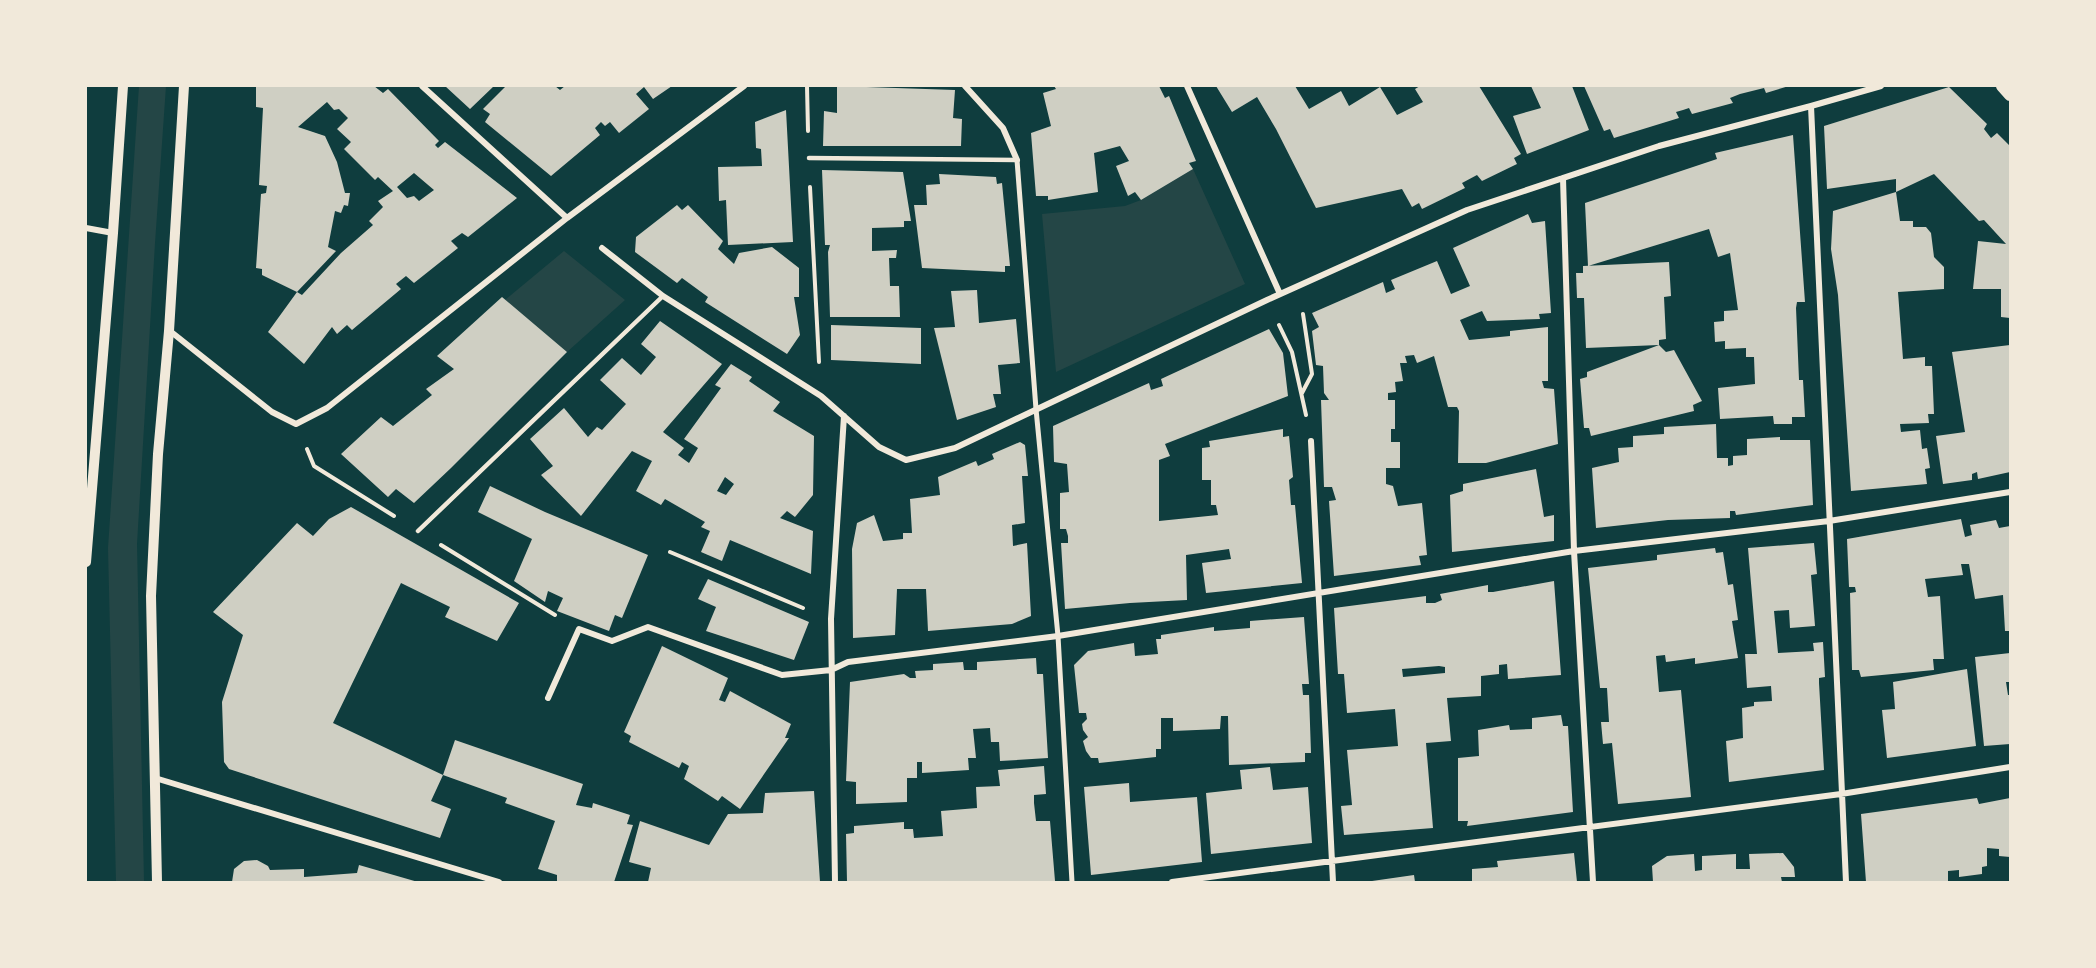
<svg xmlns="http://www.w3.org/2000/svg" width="2096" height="968" font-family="Barlow,sans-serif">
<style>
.green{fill:#244646}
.building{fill:#cfcfc3;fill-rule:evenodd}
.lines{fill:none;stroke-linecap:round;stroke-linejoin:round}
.path{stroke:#f1e9da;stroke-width:4}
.service{stroke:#f1e9da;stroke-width:4.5}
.pedestrian{stroke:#f1e9da;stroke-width:5}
.minor{stroke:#f1e9da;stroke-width:6}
.tertiary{stroke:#f1e9da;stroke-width:10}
.secondary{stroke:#f1e9da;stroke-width:12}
</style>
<rect width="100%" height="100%" fill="#0f3d3e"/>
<path class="green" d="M139,86H166L155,243L137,544L144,882H116L108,548Z
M1193,169L1245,284L1056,372L1042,214L1125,206L1141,200Z
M564,251L625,300L567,352L505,300Z"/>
<path class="building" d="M256,86H374L383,93L388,89L439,141L435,145L438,148L445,142L517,198L468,237L462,233L451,241L458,248L414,283L406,276L396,284L401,289L352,330L347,325L337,334L332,327L304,364L268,332L297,292L302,295L341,253L373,225L369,221L383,207L378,201L393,191L378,177L375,180L344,149L351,142L337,129L348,118L339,109L334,110L327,102L298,127L325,136L337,162L345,193H350L348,206L344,205L341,213L335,211L328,247L336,251L297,292L262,275V269L256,268L261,194L266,193L267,186L259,185L263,108L256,107ZM414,173L434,190L419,201L414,196L407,198L397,187Z
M445,86H494L470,109Z
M506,86H555L560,90L565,86H672L653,99L644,87L636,94L649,109L619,133L610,122L605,126L601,122L595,128L600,135L551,176L485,122L490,114L483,109Z
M837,86L955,90L953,118L962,119L961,146H823L824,111L837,113Z
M1054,86H1159L1165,98L1169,96L1196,161L1189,163L1193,169L1141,200L1135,192L1128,196L1116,166L1129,161L1120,146L1094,153L1098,192L1048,200V196H1036L1031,133L1051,126L1043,93L1056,89Z
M1216,86H1295L1309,109L1341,91L1349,106L1380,87L1397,115L1423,102L1415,89L1420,86H1479L1521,154L1514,158L1517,164L1482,181L1477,175L1462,183L1465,188L1422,209L1419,203L1412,207L1402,189L1316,208L1276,129L1257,97L1232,112Z
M1531,86H1572L1589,130L1527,154L1513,116L1541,108Z
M1584,86H1789L1766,93L1764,88L1740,94L1730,98L1733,103L1692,114L1689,108L1683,110L1676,112L1679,118L1614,138L1610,129L1604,131Z
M1949,87L1987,124L1984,129L1991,138L1997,133L2010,146V318L2001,317V289H1973L1978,241L2006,244L1984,220L1979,221L1934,174L1896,192V179L1827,189L1824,126Z
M786,110L793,242L728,245L726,200L719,201L718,167L762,166L761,149L756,148L755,122Z
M1793,135L1805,302H1797L1796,308L1799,380H1803L1805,417H1792V424H1774L1773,416L1720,419L1718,388L1755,384L1754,357H1746V348L1725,349V341L1715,342L1714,322L1724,321V311L1738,310L1730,253L1718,257L1709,229L1588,266L1585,203L1717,159L1715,153Z
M822,170L903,172L911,221H904V227L872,228V251L897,250L896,258H889L890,286H899L900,317H830L828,252L830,245H825Z
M939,174L996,177L997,184L1002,183L1010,266H1005V272L922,268L914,205H927L926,185L940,184Z
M1896,192L1900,221H1913V227H1926L1931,233L1934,257L1944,267V289L1898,292L1903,359L1925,357V366H1932L1934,414H1928L1929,423L1900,424L1901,432L1920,430L1922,449L1927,448L1930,468L1925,469L1927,484L1851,491L1838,295L1831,249L1833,211Z
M677,205L682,210L688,205L723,241L718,249L734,264L739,253L772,247L799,268V297H794L800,335L787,354L705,302L708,297L682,278L677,283L635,252L636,237Z
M1528,214L1532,223L1545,221L1551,313L1539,314L1540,319L1487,321L1482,311L1460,320L1469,340L1510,336V331L1548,327V381H1542L1544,388L1554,389L1558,444L1486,463H1458L1459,411L1457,407H1448L1434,356L1417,363L1414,355L1405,356L1407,363H1400L1403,381L1395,382L1396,392L1388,393V400H1395V429H1391V442H1400V468H1386V484L1393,486L1398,506L1422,503L1427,555L1419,556L1421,565L1334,576L1329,501L1336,500L1332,487H1324L1321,400H1329L1324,393L1323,366L1316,365L1312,331L1319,327L1312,313L1383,282L1386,293L1395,289L1391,280L1437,261L1451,294L1470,286L1453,248Z
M1669,262L1671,296L1664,297L1666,339L1659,340V345L1666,352L1674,350L1702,401L1693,405L1694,411L1591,436L1589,428H1584L1580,379L1587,377V372L1659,345L1586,348L1584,298H1577L1576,273H1583V266Z
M977,290L979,323L1016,319L1020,363L998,365L1001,394H993L996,407L957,420L934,328L955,327L951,291Z
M502,297L567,352L451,468L414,503L396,489L388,497L341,454L381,417L393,426L432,395L426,389L454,369L437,356Z
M660,321L722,364L663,432L684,448L678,455L689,463L698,448L684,439L721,388L715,385L731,364L752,377L749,381L780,402L773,411L814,436L813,495L795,517L787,511L780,518L813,531L811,574L730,540L722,561L701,552L710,531L701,527L705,522L665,499L661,505L636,491L652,461L632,451L581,516L541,475L553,466L530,439L564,408L588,437L597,427L602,430L626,404L600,380L622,358L641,375L656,357L641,344ZM725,477L734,484L726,495L717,491Z
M831,325L921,328V364L831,360Z
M1269,329L1283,353L1288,396L1165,444L1170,456L1159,460V521L1218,515L1216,505H1211V480H1202V448L1210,447L1209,441L1283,429V437L1289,436L1293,477L1289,480L1291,505H1295L1302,583L1206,593L1202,563L1231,559L1229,549L1186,555L1187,600L1130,603L1065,609L1061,543H1068V536L1066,529H1060V493L1069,492L1067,464L1054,462L1053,426L1149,383L1151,390L1163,386L1161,379Z
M2010,345V472L1978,479L1977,472L1972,474V480L1943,484L1936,436L1965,432L1952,352Z
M1716,424L1717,458H1728V466L1733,465V456L1747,455V439L1780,437V440H1810L1813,505L1736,515L1735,511H1730V518L1668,520L1596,528L1592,468L1619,462L1618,448L1633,447V436L1664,434V427Z
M1020,442L1025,445L1028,476H1022L1025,523L1012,525L1013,546L1027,543L1031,616L1012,624L928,631L926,589H897L895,635L853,638L852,549L857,523L874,515L883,541L903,539V533H912L910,499L940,495L938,477L976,461L978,466L994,459L992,454Z
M1536,469L1544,517L1554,515V541L1452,552L1450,495L1463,491V484Z
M490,486L545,512L648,555L622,618L615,615L609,631L557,611L563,598L548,591L545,602L514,581L532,539L478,512Z
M351,507L519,603L497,641L445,617L450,607L401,583L333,723L443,775L455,740L583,784L576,805L592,808L593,803L630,815L627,824L633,825L614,882H562L557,881V875L538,869L555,821L505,803L507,798L443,775L431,801L451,809L440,838L229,769L224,762L222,702L243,635L213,612L297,523L313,536L329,519Z
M1961,519L1965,537L1972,535L1970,525L1996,520L1999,528L2010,526V631H2005L2003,595L1975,599L1969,564H1961L1963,575L1925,579L1928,597L1940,596L1944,659H1933L1934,670L1861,677L1859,670H1852L1850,593L1856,592L1855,587H1849L1847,539Z
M1814,543L1817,574L1811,575L1815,626L1790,628L1789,610L1774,611L1778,653L1814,651L1813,643L1823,642L1825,677L1819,678V683L1824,770L1729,782L1726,741L1743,738L1742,708L1754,706V702L1772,701L1771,686L1747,688L1745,654H1757L1748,548Z
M1715,548L1716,553L1723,552L1728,585L1733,584L1738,620L1732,621L1738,658L1695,664V658L1666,662L1665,655L1656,656L1659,692L1681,690L1691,797L1618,804L1612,743L1603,744L1601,722H1609L1607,688H1600L1588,568L1657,560V555Z
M708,579L809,622L794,660L706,631L716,607L698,599Z
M1554,581L1561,675L1508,679L1507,664L1499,665V674L1481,676V696L1447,698L1451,741L1426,743L1433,828L1344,835L1341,806L1352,805L1347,750L1398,746L1395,709L1347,713L1344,674H1338L1334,608L1426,596V603H1435L1442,600L1440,594L1488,585V592H1493ZM1439,666L1445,667V673L1403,677L1402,669Z
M1304,617L1309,684H1302L1303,695H1309L1311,753H1305V762L1229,765L1228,716H1221L1220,729L1173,731V718H1161V749H1156V757L1099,763L1098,758H1091L1086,751L1083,741L1088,737L1083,730L1082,724L1087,719L1086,713H1079L1074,665L1088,651L1134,643L1135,656L1158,654L1156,639H1161V635L1214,627V631L1250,628V621Z
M662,646L728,678L719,700L725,702L730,691L791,724L785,738H789L740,809L722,796L718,801L684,779L689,766L682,762L679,768L629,742L631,736L624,732Z
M2010,653V682H2006L2008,695H2010V744L1984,746L1975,657Z
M1036,658L1037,674H1043L1048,758L1000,761L999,742H991L990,728L973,729L976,758H968L969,770L922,773V762H917V778H907V802L856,804V782L846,781L850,682L904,674L910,678H916L915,671L933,670V664L963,662L964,670H977V662Z
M1967,669L1976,746L1887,758L1882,710L1895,709L1893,682Z
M1561,715L1563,726H1568L1573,812L1467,826L1468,821H1458V758L1479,756L1478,730L1509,725L1510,730L1532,729V718Z
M1044,766L1046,794L1034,795V803L1036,821H1050L1055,881L847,882L846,834L854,833V826L904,822V829H913L914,838L943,836L941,811L977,808L976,787L1000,786L998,770Z
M1270,767L1273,790L1308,787L1312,843L1211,854L1206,793L1242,789L1240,770Z
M1129,783L1130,802L1197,797L1202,862L1091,875L1084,787Z
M814,791L820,882H648L651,868L629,862L640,821L709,845L728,814L763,813L765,793Z
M1977,798L1979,804L2010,798V857L1999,856V849L1987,848V866L1982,867V874L1959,877V870L1948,871V882H1866L1861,814Z
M1574,853L1577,882H1472V869L1498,867L1497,861Z
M1783,853L1794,867L1795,877H1781L1782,882H1653L1652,866L1667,856L1694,854L1695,871L1702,870V856L1736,854V869H1750L1749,854Z
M257,860L268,866L270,870L304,869V877L357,873L359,865L418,882H232L234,869L244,861Z
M1414,875L1415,882H1372V881Z"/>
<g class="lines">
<path class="path" d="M807,86L808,131
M810,187L819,362
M1279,325L1292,352L1306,415
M1302,393L1312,374L1303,314
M307,449L314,466L394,516
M441,545L555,615
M670,552L803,608"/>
<path class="service" d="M809,158L1017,160
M418,531L663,296"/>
<path class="pedestrian" d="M1017,160L1036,409L1058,636L1072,882"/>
<path class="minor" d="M422,86L567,218
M965,86L1003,128L1017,160
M1187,86L1280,294
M1811,106L1846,882
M1563,178L1574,551L1593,882
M86,228L113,233
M602,248L663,296L821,396L879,447L906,460L955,448L1267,300L1467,210L1659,146L1811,106L1881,86
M170,331L272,412L296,424L327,408L567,218L744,86
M1311,441L1333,882
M548,698L579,629L612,641L648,627L782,675L831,670L848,662L1058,636L1574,551L1829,521L2010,492
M155,778L499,882
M835,882L831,619L844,416
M1172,882L1841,794L2010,767"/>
<path class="tertiary" d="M86,562L113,233L123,86
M157,882L151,596L158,454L169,331L184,86"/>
<path class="secondary" d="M2002,86L2010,95"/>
</g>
<rect width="2096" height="968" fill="none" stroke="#f1e9da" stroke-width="174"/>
</svg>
